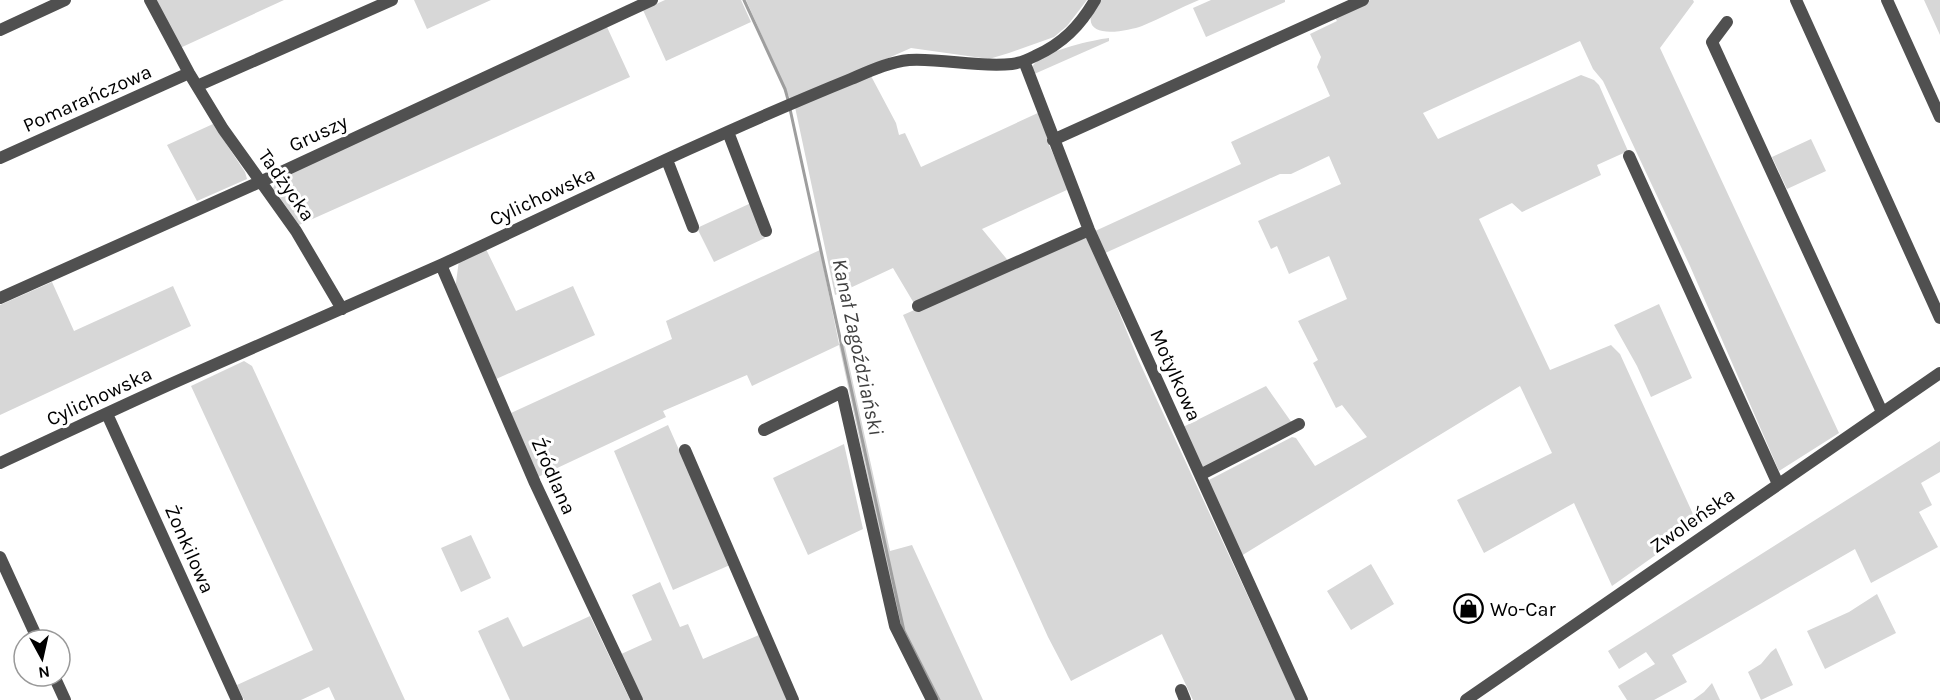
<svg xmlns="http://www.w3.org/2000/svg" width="1940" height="700" font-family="Karla,sans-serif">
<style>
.green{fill:#d7d7d7}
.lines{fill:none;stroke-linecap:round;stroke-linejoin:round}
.stream{stroke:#9e9e9e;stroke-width:3}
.minor{stroke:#505050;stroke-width:12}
.labels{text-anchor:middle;stroke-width:6;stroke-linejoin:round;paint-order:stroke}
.street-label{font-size:20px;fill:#000;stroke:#fff}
.poi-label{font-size:20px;fill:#000;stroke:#fff;text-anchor:start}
.water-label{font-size:21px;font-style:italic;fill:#3f3f3f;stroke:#fff}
</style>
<rect width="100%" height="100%" fill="#fff"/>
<path class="green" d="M155,0H284L180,48Z
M414,0H491L427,29Z
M665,0H741L751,22L666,61L643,10Z
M746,0H1087L1067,26L1054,37L1009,53L989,59L911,48L791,101Z
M1099,0H1199C1180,8 1161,18 1142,26C1128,31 1082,41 1092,12C1093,8 1097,4 1099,0Z
M1211,0H1285V2L1206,37L1193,8Z
M1370,0H1693L1694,2L1660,48L1839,433L1779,471L1690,266L1603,81L1593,69L1580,41L1423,113L1438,139L1581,75L1594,80L1599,85L1628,151L1597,165L1601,175L1522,212L1512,203L1479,219L1550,370L1611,345L1620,354L1698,525L1612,586L1574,503L1484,553L1457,500L1552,453L1520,386L1241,556L1207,481L1292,437L1296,438L1315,466L1367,437L1342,405L1336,408L1313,363L1318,360L1298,321L1347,299L1329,256L1289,274L1277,246L1271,249L1258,221L1341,184L1329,156L1291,174H1280L1103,254L1093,232L1241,164L1231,142L1330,96L1317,67L1321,57L1310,34L1337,21L1334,16Z
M1924,0H1940V35Z
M607,27L630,77L299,225L273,188L278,178Z
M1109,38V41L1032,75C1032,70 1032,65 1036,62C1049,50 1092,40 1109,38Z
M871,76L896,123L899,135L905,133L921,167L1040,112L1049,145L1069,189L982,229L1010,263L915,305L893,268L835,295L795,107Z
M213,124L245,172L247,179L197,201L167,145Z
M1811,139L1826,171L1787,189L1772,157Z
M751,203L765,238L714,262L697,228Z
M1087,234L1138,359L1296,700H1193L1162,634L1071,681L1048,637L903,315Z
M485,247L516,311L573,286L595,335L494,380L455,290L459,260Z
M820,250L839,344L844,342L890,551L912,545L983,700H936L900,627L839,345L752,386L747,375L663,411L666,417L538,477L511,413L672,339L666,321Z
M52,282L74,331L173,286L191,326L0,415V305Z
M1659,304L1692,378L1651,397L1637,366L1614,325Z
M244,361L252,366L405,700H335L329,687L301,700H244L237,685L313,650L191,386Z
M1266,386L1292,423L1203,470L1183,427Z
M668,425L730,565L673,590L614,451Z
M1940,441V472L1921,483L1932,505L1919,512L1938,547L1871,583L1855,549L1672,655L1687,682L1654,700H1627L1618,686L1655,664L1646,652L1619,669L1608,651Z
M844,444L863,529L808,555L773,478Z
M471,535L491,578L461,592L441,548Z
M1371,564L1394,604L1351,630L1327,591Z
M660,582L680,627L688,624L703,659L759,635L787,700H643L619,655L652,640L632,595Z
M1877,594L1896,633L1825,669L1807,631L1849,612Z
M590,616L630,700H510L478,631L508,617L523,647Z
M1776,648L1793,685L1761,700L1748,672L1761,664L1771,652Z
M1712,683L1720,700H1693L1704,692Z"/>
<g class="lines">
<path class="stream" d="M744,0L785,89L789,103
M790,109L904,631L939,700"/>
<path class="minor" d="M150,0L189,73L223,129L296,231L342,309
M1796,0L1940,318
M1887,0L1940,117
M1727,22L1712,42L1882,412
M0,30L65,0
M1024,61L1089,230L1302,700
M197,86L392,0
M728,132L766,231
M1053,140L1363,0
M1629,156L1778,484
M0,158L189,73
M667,160L693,227
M441,265L535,483L637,700
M0,298L262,181L652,0
M918,306L1089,230
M107,414L237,700
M764,430L842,392L895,626L932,700
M685,450L793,700
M0,463C61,435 121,406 182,379C269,340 356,303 443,264C578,201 713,135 851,79C870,71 889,62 909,60C943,58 978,68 1012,64C1020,63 1027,60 1035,56C1062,44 1080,26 1095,0
M1200,475L1299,424
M0,557L38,640
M54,676L65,700
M1181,690L1185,700
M1466,700L1940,373"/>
</g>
<defs>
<symbol id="shop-ring" viewBox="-11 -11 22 22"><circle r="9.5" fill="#fff" stroke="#000" stroke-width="1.5"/><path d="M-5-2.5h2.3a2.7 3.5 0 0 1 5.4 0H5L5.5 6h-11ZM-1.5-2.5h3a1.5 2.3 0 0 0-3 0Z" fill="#000"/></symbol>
</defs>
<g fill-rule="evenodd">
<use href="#shop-ring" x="1452" y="592" width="33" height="33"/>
</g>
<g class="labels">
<g class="street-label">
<text transform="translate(87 98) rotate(-24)" y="7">Pomarańczowa</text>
<text transform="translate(318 133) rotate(-25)" y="7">Gruszy</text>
<text transform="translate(287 185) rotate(55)" y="7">Tadżycka</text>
<text transform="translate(542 196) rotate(-25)" y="7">Cylichowska</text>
<text transform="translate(1176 375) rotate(66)" y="7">Motylkowa</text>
<text transform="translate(99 396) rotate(-25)" y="7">Cylichowska</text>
<text transform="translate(554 476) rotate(66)" y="7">Źródlana</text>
<text transform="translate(1692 520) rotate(-35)" y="7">Zwoleńska</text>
<text transform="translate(190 549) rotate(66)" y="7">Żonkilowa</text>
</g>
<g class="poi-label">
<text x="1490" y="616">Wo-Car</text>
</g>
<g class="water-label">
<text transform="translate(858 347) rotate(78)" y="7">Kanał Zagoździański</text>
</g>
</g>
<g transform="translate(42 658) rotate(172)"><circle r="28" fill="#ffffff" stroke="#999999" stroke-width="1.5"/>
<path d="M0-4.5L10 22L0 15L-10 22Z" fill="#000000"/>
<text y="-9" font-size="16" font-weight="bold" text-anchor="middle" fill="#000000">N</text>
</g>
</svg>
